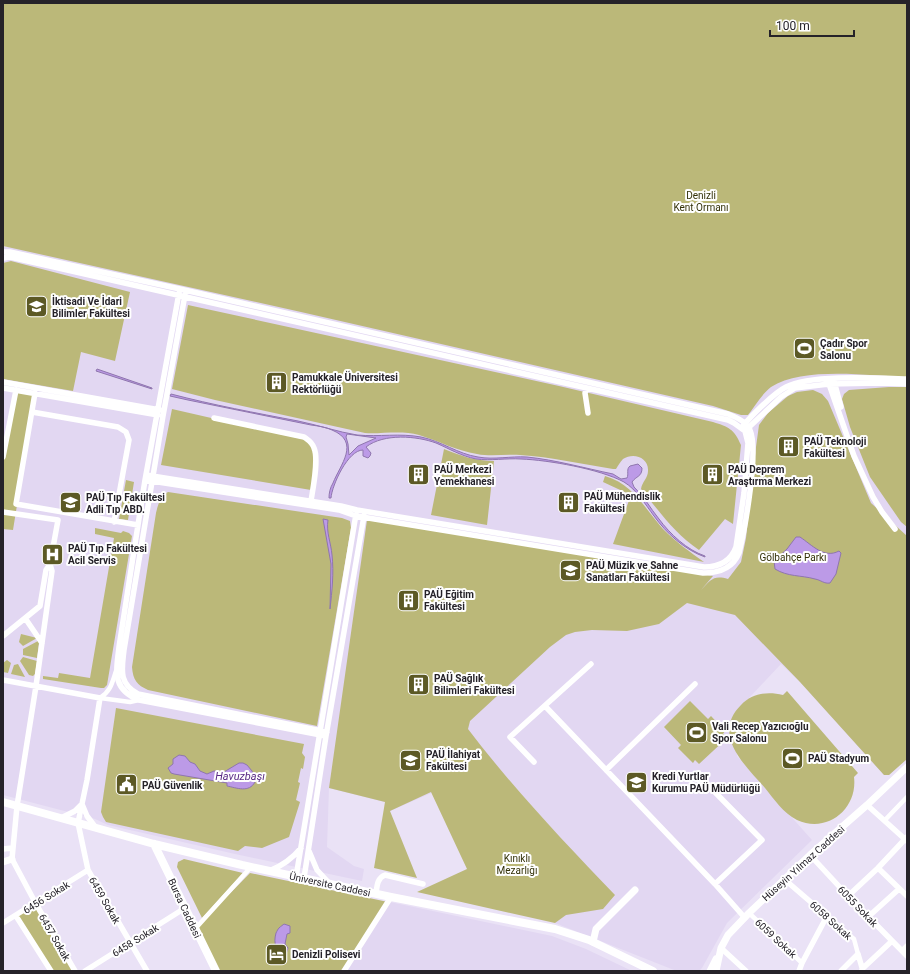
<svg xmlns="http://www.w3.org/2000/svg" width="910" height="974" font-family="Roboto,sans-serif">
<style>
.built{fill:#e2d7f2}
.green{fill:#bbb879}
.water{fill:#bc9ae7;stroke:#8f76ae;fill-rule:evenodd}
.lines{fill:none;stroke-linecap:round;stroke-linejoin:round}
.pedestrian{stroke:#fff;stroke-width:4.5}
.minor{stroke:#fff;stroke-width:5.5}
.tertiary{stroke:#fff;stroke-width:7}
.secondary{stroke:#fff;stroke-width:8}
.labels{text-anchor:middle;stroke-width:4;stroke-linejoin:round;paint-order:stroke}
.park-label{font-size:10px;fill:#333108;stroke:#fff}
.poi-label{font-size:10px;font-weight:bold;fill:#252229;stroke:#fff;text-anchor:start}
.street-label{font-size:10px;fill:#252229;stroke:#fff}
.water-label{font-size:11px;font-style:italic;fill:#592a84;stroke:#fff}
</style>
<rect width="100%" height="100%" fill="#eae2f6"/>
<path class="built" d="M907,187V759L889,775H884L800,682L781,664L735,713L737,756L812,840L727,923L702,968L699,971H678L674,970L555,923L565,915L610,895L496,765L390,811L385,802L329,788L327,847L354,866L364,869L362,881L235,854L108,825L95,819L3,795V246L32,251Z
M390,902L552,936L586,949L632,971H345Z"/>
<path class="green" d="M3,3H907V377C870,376 803,366 771,387C762,394 755,406 748,415H741L713,406L301,312L3,246Z
M11,261L130,292L115,361L81,352L73,391L3,379V263Z
M188,305L559,386L713,422C729,427 734,429 741,445L733,524L725,519L699,550C674,533 660,512 641,489C642,482 648,478 648,471C649,458 634,452 623,459C620,462 618,466 616,469H613C582,464 551,457 520,455C505,454 491,457 477,454C457,451 439,441 419,435C402,430 382,434 365,433L215,400L172,389Z
M889,387H907V527L901,522L870,477L850,427L842,399L844,394L849,390Z
M16,390L35,393L13,530L3,529V457Z
M813,390L822,394L828,401L871,503L907,536V759L889,775H884L800,682L735,615L687,603L659,624L627,631L592,630L575,632L566,635L550,647L470,721L468,729C513,788 564,842 615,895L603,909L566,915L555,923L417,892L467,869L431,792L390,811L417,878L374,868L385,802L329,788L367,520L579,552L713,576L701,590C711,580 713,575 728,579L741,562L746,538L756,447L759,425L768,413L788,396L797,392Z
M172,409L311,441L316,456L311,490L161,465Z
M444,449C461,456 475,461 494,461L487,525L431,515Z
M605,476C633,484 645,509 663,529C676,542 690,552 704,562L613,544L631,495L603,482Z
M126,480L134,482L128,520L119,519Z
M168,492L342,518L350,521L351,528L317,726L148,690C137,685 133,680 132,667L156,513C158,505 160,496 168,492Z
M95,528L121,533L123,531L129,533L132,536L107,685L104,688H101L43,679V676L58,678L59,673L90,678L114,538L95,534Z
M21,634L37,638L23,646L19,642Z
M38,641L39,643L37,658L23,655V649Z
M23,657L37,661L35,674L33,676L29,675L20,661Z
M7,660L11,663L8,673L3,672V663Z
M18,664L25,677L11,674L14,665Z
M787,691L858,773L854,777C858,809 827,834 797,820C783,813 774,799 765,788C745,765 711,735 741,705C752,693 768,691 783,695Z
M690,701L708,719L711,716L725,731L723,734L727,738L699,764L695,760L693,763L678,748L681,745L664,727Z
M116,708L304,744L302,753L305,757L303,769L301,768L298,782L300,783L296,800L300,802L289,837L262,848L245,846L238,851L106,822L103,817L101,812Z
M184,859L243,873L202,918L177,867L178,862Z
M250,873L388,902L344,971H215L195,929Z
M36,904L75,971H51L16,916Z"/>
<path class="water" d="M97,369L152,388V389L96,371Z
M171,394C213,405 256,413 298,421C318,425 338,432 357,435C379,437 400,433 421,437C441,441 458,454 478,457C494,460 510,456 527,457C556,460 584,468 613,474L621,479L627,478C629,474 626,469 630,466L638,464L642,468C642,477 636,476 632,482L634,487C644,496 650,508 659,519C670,534 687,550 705,556V557C685,550 666,533 654,516C645,504 637,490 624,482C600,469 548,460 521,459C506,458 491,461 476,459C461,456 450,449 436,443C417,436 384,433 366,447L371,453L370,456L368,458L363,456V450C348,450 332,485 331,498H329C329,493 330,488 333,483C340,465 361,442 332,430C326,427 318,426 311,425L188,400L170,396ZM347,434L376,438L358,446L349,455L348,444L346,437Z
M323,519L328,520C326,532 331,543 332,555C334,573 332,591 330,609L331,564Z
M796,537H800C812,545 824,559 839,551L841,553L836,574L830,583C824,584 821,580 815,579C801,575 788,577 775,569L774,561L787,549Z
M179,755L185,756L190,762L195,764L200,771L207,774L214,771L224,772L239,763H243L247,765L252,771L255,778V782C249,793 237,788 227,786V783L174,774L171,773L168,768L173,764V759Z
M284,924L290,926V933L287,934L285,944L288,948L286,954C276,951 273,944 276,933C277,931 278,929 279,928C281,926 283,925 284,924Z"/>
<g class="lines">
<path class="pedestrian" d="M100,698L130,702L139,700
M100,698C111,691 112,683 116,671
M885,820L907,797
M749,913L802,963
M827,916L854,939L858,954
M195,929L251,867"/>
<path class="minor" d="M3,252H10L180,289L728,414C736,417 747,422 750,430C759,451 745,529 739,553C733,568 719,573 703,573L356,516L339,510L145,480
M3,258L10,257L728,420L734,423L745,431L748,443L744,493L736,547C731,561 719,567 704,567L357,510L341,506L146,475
M179,293L145,480L119,647C116,672 112,689 139,700L326,736
M185,295L163,416L124,650C122,669 118,683 138,694L327,732
M828,381L854,456L873,497L882,512L895,529
M834,381L841,407
M3,382L160,410
M3,388L158,415
M587,388L585,393L588,413
M35,393L16,504L138,525
M32,412L118,427L126,432L129,440L114,522
M214,418L304,437C308,440 312,442 314,448C319,459 313,488 311,501
M743,426C752,415 774,393 786,387C811,374 878,378 907,379
M747,429L781,397L795,388L829,384L880,383L907,384
M3,457L16,390
M3,512L58,520L50,564L52,571L36,686L17,806L12,859L36,904L75,971
M25,618L42,643
M3,636L40,606L46,570L50,564
M3,680L100,698L87,780L78,823L88,870L147,971
M545,706L715,884L745,918
M534,762L510,737L591,664
M606,770L695,684
M702,779L762,840L715,884
M82,804L87,816L96,828
M867,805L907,841
M61,818L75,811L81,805
M3,849L12,848
M309,851L317,870L330,884
M810,855L848,896L907,956
M878,868L907,896
M269,871C282,866 292,859 301,848
M296,877L356,514
M304,878L326,736L364,516
M784,879L827,916L802,963L799,971
M376,894C377,886 377,878 385,875L423,884
M848,896L878,868L907,837
M16,916L51,971
M868,917L899,889
M3,923L88,870
M721,948L746,971
M902,951L907,946
M862,969L892,941
M85,971L185,908
M344,971L391,897
M841,971L858,954L863,971"/>
<path class="tertiary" d="M3,862L12,859
M593,942L596,929L635,890
M710,971L716,959
M716,971L721,948L728,935L749,913L810,855L867,805L907,767"/>
<path class="secondary" d="M3,802L154,844L242,865L391,897L555,929L589,940L653,971
M154,844L216,971"/>
</g>
<defs>
<symbol id="school-square" viewBox="-11 -11 22 22"><rect x="-9" y="-9" width="18" height="18" rx="4" fill="#5c5925" stroke="#fff"/><path d="M0-5L7-2L0 1L-7-2ZM-4 1L0 2.5L4 1V4Q0 6-4 4Z" fill="#fff"/></symbol>
<symbol id="stadium-square" viewBox="-11 -11 22 22"><rect x="-9" y="-9" width="18" height="18" rx="4" fill="#5c5925" stroke="#fff"/><path d="M0-5a6.5 5 0 1 0 0 10a6.5 5 0 1 0 0-10ZM-3.5-1.8h7v3.6h-7Z" fill="#fff"/></symbol>
<symbol id="building-square" viewBox="-11 -11 22 22"><rect x="-9" y="-9" width="18" height="18" rx="4" fill="#5c5925" stroke="#fff"/><path d="M-4-6H4V6H1V3H-1V6H-4ZM-2.5-4.3h1.7v1.8h-1.7ZM.8-4.3h1.7v1.8H.8ZM-2.5-1h1.7V.8h-1.7ZM.8-1h1.7V.8H.8Z" fill="#fff"/></symbol>
<symbol id="university-square" viewBox="-11 -11 22 22"><rect x="-9" y="-9" width="18" height="18" rx="4" fill="#5c5925" stroke="#fff"/><path d="M0-5L7-2L0 1L-7-2ZM-4 1L0 2.5L4 1V4Q0 6-4 4Z" fill="#fff"/></symbol>
<symbol id="hospital-square" viewBox="-11 -11 22 22"><rect x="-9" y="-9" width="18" height="18" rx="4" fill="#5c5925" stroke="#fff"/><path d="M-5-5h3v3.5h4V-5h3V5h-3V1.5h-4V5h-3Z" fill="#fff"/></symbol>
<symbol id="civic-square" viewBox="-11 -11 22 22"><rect x="-9" y="-9" width="18" height="18" rx="4" fill="#5c5925" stroke="#fff"/><path d="M-.6-6.5H3V-4.5H.6V-3L4-1V1h2V6H-6V1h2V-1L-.6-3ZM-1.2 2.5V6h2.4V2.5Z" fill="#fff"/></symbol>
<symbol id="hotel-square" viewBox="-11 -11 22 22"><rect x="-9" y="-9" width="18" height="18" rx="4" fill="#5c5925" stroke="#fff"/><path d="M-6-4.5h1.5V1H6V5H4.5V3h-9V5H-6ZM-4 0a1.8 1.8 0 1 1 3.6 0ZM.5 0V-2.5h3Q6-2.5 6 0Z" fill="#fff"/></symbol>
</defs>
<g fill-rule="evenodd">
<use href="#school-square" x="24" y="294" width="25" height="25"/>
<use href="#stadium-square" x="792" y="336" width="25" height="25"/>
<use href="#building-square" x="264" y="370" width="25" height="25"/>
<use href="#building-square" x="776" y="434" width="25" height="25"/>
<use href="#building-square" x="406" y="462" width="25" height="25"/>
<use href="#building-square" x="700" y="462" width="25" height="25"/>
<use href="#building-square" x="556" y="490" width="25" height="25"/>
<use href="#university-square" x="58" y="490" width="25" height="25"/>
<use href="#hospital-square" x="40" y="542" width="25" height="25"/>
<use href="#university-square" x="558" y="558" width="25" height="25"/>
<use href="#building-square" x="396" y="588" width="25" height="25"/>
<use href="#building-square" x="406" y="672" width="25" height="25"/>
<use href="#stadium-square" x="684" y="720" width="25" height="25"/>
<use href="#stadium-square" x="780" y="746" width="25" height="25"/>
<use href="#school-square" x="398" y="748" width="25" height="25"/>
<use href="#university-square" x="624" y="770" width="25" height="25"/>
<use href="#civic-square" x="114" y="772" width="25" height="25"/>
<use href="#hotel-square" x="264" y="942" width="25" height="25"/>
</g>
<g class="labels">
<g class="park-label">
<text x="701" y="199">Denizli<tspan x="701" dy="12">Kent Ormanı</tspan></text>
<text x="793" y="561">Gölbahçe Parkı</text>
<text x="517" y="862">Kınıklı<tspan x="517" dy="12">Mezarlığı</tspan></text>
</g>
<g class="poi-label">
<text x="52" y="305">İktisadi Ve İdari<tspan x="52" dy="12">Bilimler Fakültesi</tspan></text>
<text x="820" y="347">Çadır Spor<tspan x="820" dy="12">Salonu</tspan></text>
<text x="292" y="381">Pamukkale Üniversitesi<tspan x="292" dy="12">Rektörlüğü</tspan></text>
<text x="804" y="445">PAÜ Teknoloji<tspan x="804" dy="12">Fakültesi</tspan></text>
<text x="434" y="473">PAÜ Merkezi<tspan x="434" dy="12">Yemekhanesi</tspan></text>
<text x="728" y="473">PAÜ Deprem<tspan x="728" dy="12">Araştırma Merkezi</tspan></text>
<text x="584" y="500">PAÜ Mühendislik<tspan x="584" dy="12">Fakültesi</tspan></text>
<text x="86" y="501">PAÜ Tıp Fakültesi<tspan x="86" dy="12">Adli Tıp ABD.</tspan></text>
<text x="68" y="552">PAÜ Tıp Fakültesi<tspan x="68" dy="12">Acil Servis</tspan></text>
<text x="586" y="569">PAÜ Müzik ve Sahne<tspan x="586" dy="12">Sanatları Fakültesi</tspan></text>
<text x="424" y="598">PAÜ Eğitim<tspan x="424" dy="12">Fakültesi</tspan></text>
<text x="434" y="682">PAÜ Sağlık<tspan x="434" dy="12">Bilimleri Fakültesi</tspan></text>
<text x="712" y="730">Vali Recep Yazıcıoğlu<tspan x="712" dy="12">Spor Salonu</tspan></text>
<text x="426" y="758">PAÜ İlahiyat<tspan x="426" dy="12">Fakültesi</tspan></text>
<text x="808" y="762">PAÜ Stadyum</text>
<text x="652" y="780">Kredi Yurtlar<tspan x="652" dy="12">Kurumu PAÜ Müdürlüğü</tspan></text>
<text x="142" y="789">PAÜ Güvenlik</text>
<text x="292" y="958">Denizli Polisevi</text>
</g>
<g class="street-label">
<text transform="translate(803 863) rotate(-42)" y="4">Hüseyin Yılmaz Caddesi</text>
<text transform="translate(330 884) rotate(12)" y="4">Üniversite Caddesi</text>
<text transform="translate(46 897) rotate(-32)" y="4">6456 Sokak</text>
<text transform="translate(105 900) rotate(60)" y="4">6459 Sokak</text>
<text transform="translate(858 906) rotate(46)" y="4">6055 Sokak</text>
<text transform="translate(185 908) rotate(65)" y="4">Bursa Caddesi</text>
<text transform="translate(831 920) rotate(42)" y="4">6058 Sokak</text>
<text transform="translate(55 937) rotate(60)" y="4">6457 Sokak</text>
<text transform="translate(776 938) rotate(43)" y="4">6059 Sokak</text>
<text transform="translate(135 940) rotate(-32)" y="4">6458 Sokak</text>
</g>
<g class="water-label">
<text x="240" y="780">Havuzbaşı</text>
</g>
</g>
<rect width="910" height="974" fill="none" stroke="#252229" stroke-width="8"/>
<path d="M770 30v6h84v-6" fill="none" stroke="#252229" stroke-width="2"/>
<text x="776" y="30" font-size="12" fill="#252229" stroke="#ffffff" stroke-width="3" paint-order="stroke">100 m</text>
</svg>
